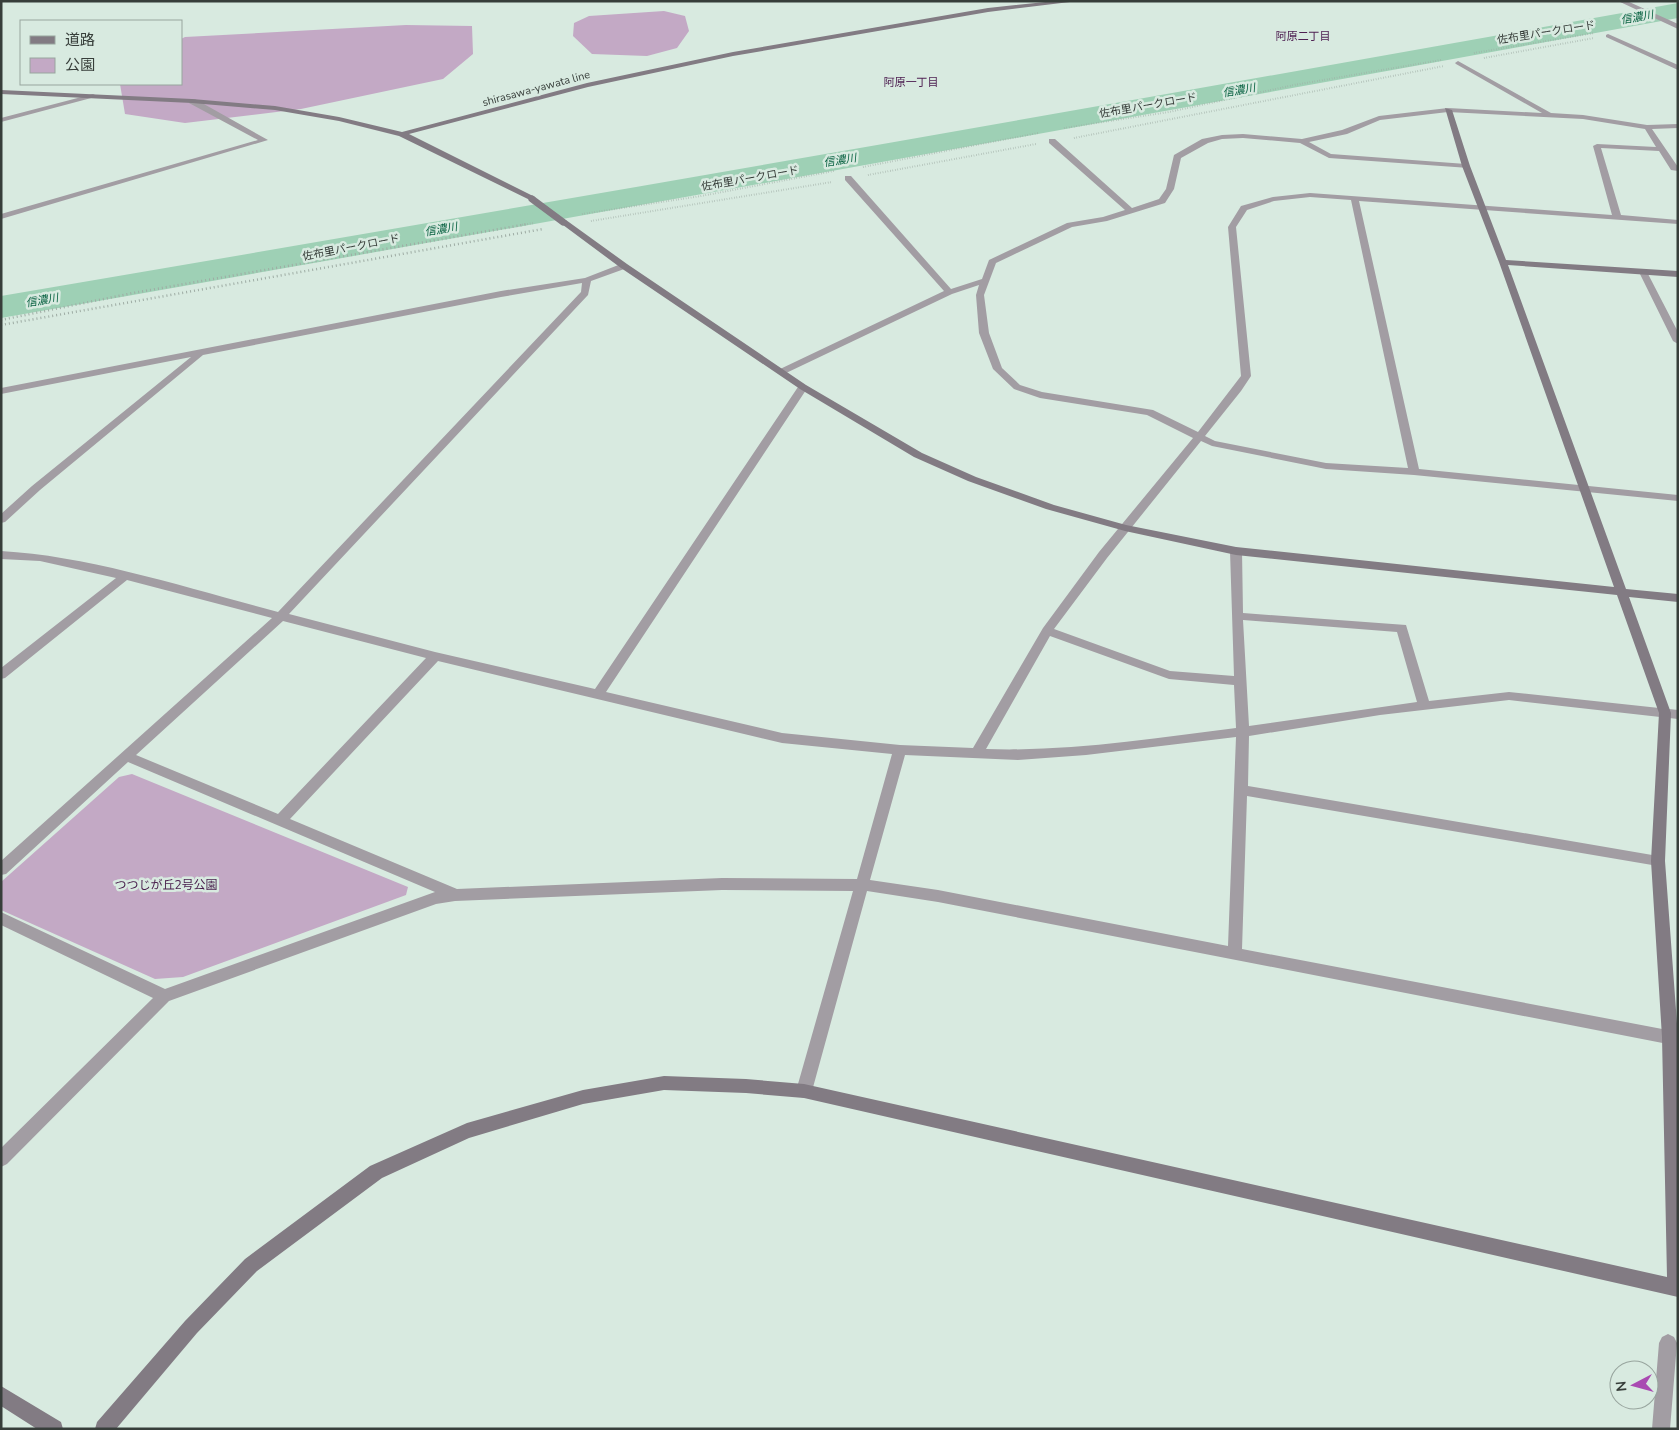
<svg xmlns="http://www.w3.org/2000/svg" width="1679" height="1430" font-family="'Nunito Sans','Noto Sans JP',sans-serif">
<style>
.green{fill:#c3a9c5}
.lines{fill:none;stroke-linecap:round;stroke-linejoin:round}
.river{fill:#9ed0b5;fill-rule:evenodd}
.path-far1{stroke:#9eaca4;stroke-width:2;stroke-dasharray:0.5 2;stroke-linecap:butt}
.path{stroke:#9eaca4;stroke-width:2.5;stroke-dasharray:1 3;stroke-linecap:butt}
.street{fill:#a29da3;fill-rule:evenodd}
.secondary{fill:#827b83;fill-rule:evenodd}
.secondary-bridge{stroke:#827b83;stroke-width:7}
.labels{text-anchor:middle;stroke-width:5;stroke-linejoin:round;paint-order:stroke}
.far-water-label{font-size:11px;font-style:italic;fill:#076140;stroke:#d8eae0}
.far-street-label{font-size:11px;fill:#373e3a;stroke:#d8eae0}
.far-neighbourhood-label{font-size:11px;fill:#4e2052;stroke:#d8eae0}
.park-label{font-size:12px;fill:#461b4a;stroke:#d8eae0}
</style>
<rect width="100%" height="100%" fill="#d8eae0"/>
<path class="green" d="M664,11L685,16L689,31L677,48L647,56L592,54L573,36L574,23L589,16Z
M406,25L472,26L473,54L443,79L301,109L185,123L125,114L120,84H181V39L185,37Z
M132,774L408,887L406,895L183,977L155,979L1,910V882L119,777Z"/>
<g class="lines">
<path class="river" d="M1678,3V18C1119,120 561,220 1,318V296C561,201 1119,103 1678,3Z"/>
<path class="path-far1" d="M1474,53L1594,33
M1484,58L1594,38
M1064,128L1169,112L1294,85L1441,60
M1074,138L1444,66
M863,167L1038,133
M868,175L1036,144
M582,214L701,196L834,171
M591,221L832,182
M520,225L534,223"/>
<path class="path" d="M1,320L133,293L528,224
M1,325L543,229"/>
<path class="street" d="M1618,1H1627L1678,24V29Z
M1608,34L1678,65V70L1606,37V35Z
M1458,61L1551,113L1583,115L1647,125L1678,124V128L1652,129L1678,167V171L1671,170L1659,151L1601,148L1621,215L1678,220V224L1359,201L1419,469L1678,495V501L1414,475L1326,469L1212,446L1201,441L1107,558L1054,629L1170,671L1234,676L1230,551L1236,547L1242,551L1243,613L1406,625L1429,701L1509,692L1678,710V719L1509,700L1380,715L1249,736L1248,786L1658,856L1663,857L1665,861L1663,865L1658,866L1247,796L1242,949L1678,1032V1046L938,902L867,891L812,1091L810,1096L804,1098L798,1096L796,1091L853,891L722,890L455,901L436,904L169,1001L7,1164L1,1167V1148L153,998L1,925V912L165,989L435,892L128,762L6,874L1,875V861L272,618L127,580L5,678L1,679V668L116,578L40,561L1,559V551C91,556 190,589 278,612L581,292L582,283L501,297L203,355L40,490L5,522L1,523V514L32,486L191,357L1,394V388L501,291L585,278L621,264H627V268L591,281L588,295L289,614L435,652L595,689L798,387L803,384L808,387L606,692L782,733L900,745L973,748L1043,628L1099,552L1193,438L1147,415L1040,398L1014,389L993,369L979,333L976,295L979,285L952,294L784,374H778V370L944,291L845,180V176H851L951,289L982,279L989,260L1067,223L1103,217L1125,210L1049,143V139H1055L1132,208L1159,199L1166,189L1174,155L1202,139L1222,135L1243,134L1302,139L1342,130L1379,116L1448,108L1542,113L1456,64L1455,63ZM1448,112L1583,119L1645,129L1656,147L1597,144L1593,146L1612,215L1310,193L1273,197L1241,206L1228,227L1241,376L1198,432L1153,410L1042,392L1020,385L1002,368L989,333L984,295L996,263L1072,227L1107,221L1165,203L1174,189L1181,158L1208,143L1222,139L1243,138L1300,143L1329,158L1469,168L1470,166L1466,164L1331,154L1309,142L1347,134L1380,120ZM1310,197L1351,200L1408,468L1326,463L1215,441L1205,436L1241,391L1251,376L1236,227L1247,210L1274,201ZM1243,620L1397,632L1417,702L1249,726ZM283,621L426,658L278,814L136,755ZM1050,636L1169,679L1234,685L1236,728C1154,738 1069,752 986,749ZM438,661L782,743L892,754L857,879L722,878L457,889L290,819ZM1236,737L1228,946L938,890L870,880L905,755L1018,760L1086,755Z
M93,94L97,96L95,97L1,122V118Z
M189,99H195L268,140L1,219V214L258,140L189,103Z
M1643,269L1647,272L1678,332V344L1673,341L1639,272Z
M1668,1334L1674,1337L1677,1343L1670,1429H1652L1659,1343L1662,1337Z"/>
<path class="secondary" d="M1055,1H1078L988,12L733,56L588,87L409,134L535,197L536,199L532,201L399,136L339,121L275,110L192,103L1,94V90L192,99L275,106L339,117L402,132L587,83L733,52L988,8Z
M1445,108L1452,110L1470,166L1506,260L1678,271V277L1508,265L1626,589L1678,594V602L1629,597L1671,713L1665,861L1678,1037V1297L804,1098L746,1093L664,1090L583,1104L469,1138L382,1178L257,1271L197,1333L116,1429H95L97,1422L185,1321L245,1259L370,1166L467,1123L583,1090L664,1076L746,1079L804,1084L1667,1277L1662,1037L1651,861L1659,713L1617,595L1236,555L1125,531L1046,509L968,481L914,457L800,389L621,268L559,222L566,220L627,264L806,385L922,453L976,477L1054,505L1126,525L1236,547L1614,587L1499,262L1462,166Z
M1,1386L61,1422L63,1429H37L1,1406Z"/>
<path class="secondary-bridge" d="M532,199L563,222"/>
</g>
<g class="labels">
<g class="far-water-label">
<text transform="translate(1637 17) rotate(-10)" y="4">信濃川</text>
<text transform="translate(1239 90) rotate(-10)" y="4">信濃川</text>
<text transform="translate(840 160) rotate(-9)" y="4">信濃川</text>
<text transform="translate(441 229) rotate(-10)" y="4">信濃川</text>
<text transform="translate(42 300) rotate(-10)" y="4">信濃川</text>
</g>
<g class="far-street-label">
<text transform="translate(1546 32) rotate(-9)" y="4">佐布里パークロード</text>
<text transform="translate(536 88) rotate(-15)" y="4">shirasawa-yawata line</text>
<text transform="translate(1148 105) rotate(-10)" y="4">佐布里パークロード</text>
<text transform="translate(750 178) rotate(-10)" y="4">佐布里パークロード</text>
<text transform="translate(351 247) rotate(-11)" y="4">佐布里パークロード</text>
</g>
<g class="far-neighbourhood-label">
<text x="1303" y="40">阿原二丁目</text>
<text x="911" y="86">阿原一丁目</text>
</g>
<g class="park-label">
<text x="166" y="889">つつじが丘2号公園</text>
</g>
</g>
<rect width="1679" height="1430" fill="none" stroke="#373e3a" stroke-width="5"/>
<rect x="20" y="20" width="162" height="65" fill="#d8eae0" stroke="#98a59e"/>
<rect x="30" y="36" width="25" height="8" fill="#827b83" stroke="#98a59e"/>
<text x="65" y="45" font-size="15" fill="#373e3a">道路</text>
<rect x="30" y="58" width="25" height="15" fill="#c3a9c5" stroke="#98a59e"/>
<text x="65" y="70" font-size="15" fill="#373e3a">公園</text>
<g transform="translate(1634 1385) rotate(264)"><circle r="24" fill="#d8eae0" stroke="#98a59e"/>
<path d="M0-4L9 19L0 12L-9 19Z" fill="#a94ab2"/>
<text y="-8" font-size="14" font-weight="bold" text-anchor="middle" fill="#373e3a">N</text>
</g>
</svg>
